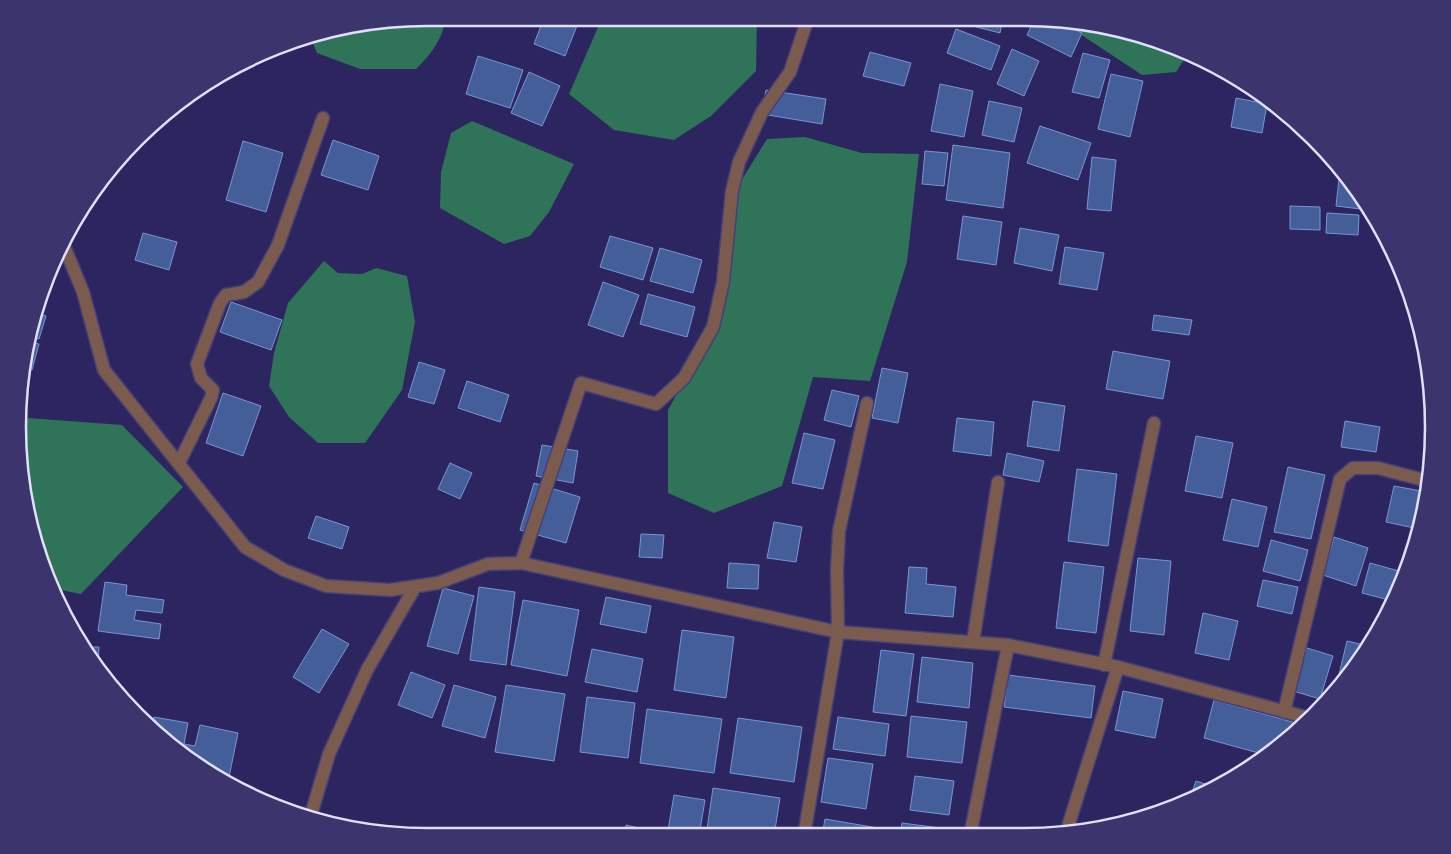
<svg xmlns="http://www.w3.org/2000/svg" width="1451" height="854" font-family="'Public Sans',sans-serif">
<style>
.water{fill:#2f7358}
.building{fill:#445e99;stroke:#7895d4}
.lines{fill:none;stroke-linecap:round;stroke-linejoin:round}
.street-casing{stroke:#463f76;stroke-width:15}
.street{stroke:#7a5b4e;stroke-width:12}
.rim{fill:none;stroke:#e0e0fe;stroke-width:2.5}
</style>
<rect width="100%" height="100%" fill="#2d2560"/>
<path class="water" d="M427,18H446C442,40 432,53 416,69H360L317,53L310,37Z
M602,18H757L756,71L711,116L674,140L614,130L569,94Z
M1076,23L1156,39L1187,55L1176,72L1142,75L1077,32Z
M472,121L574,164L549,212L530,236L504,244L440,208L441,172L451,133Z
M805,137L862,153L919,154L907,262L870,381L813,377L782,486L714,513L668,493V410L720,315L721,240L741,181L767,139Z
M324,261L338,273L362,274L376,268L407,276L415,322L402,390L365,443H318L289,417L269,386L274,353L288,303Z
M28,418L122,425L183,487L81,594L56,589L39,558L21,446Z"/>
<path class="building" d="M544,18H580L565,56L534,44Z
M953,18H1003L1000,33L953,21Z
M1035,18H1051L1082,33L1071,57L1027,35Z
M956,29L1000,46L991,70L947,53Z
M1012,49L1039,61L1024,96L997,84Z
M870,52L911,63L904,86L863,76Z
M1083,53L1110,60L1099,98L1072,92Z
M478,56L523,70L510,108L466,94Z
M529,72L560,86L542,126L511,113Z
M1111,74L1143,81L1130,137L1098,129Z
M1230,76L1247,84L1229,81Z
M940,84L973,91L964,137L931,131Z
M766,90L826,99L822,124L762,114Z
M1236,98L1267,104L1262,133L1231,127Z
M989,101L1022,108L1014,142L982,135Z
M1040,126L1091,143L1078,180L1027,163Z
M333,140L379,156L368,190L321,175Z
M243,141L283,153L266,212L226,200Z
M953,145L1010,153L1003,208L946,200Z
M925,151L948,153L944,186L922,184Z
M1092,157L1116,160L1111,211L1087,209Z
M1340,170L1365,200L1369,210L1336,206Z
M1290,206L1320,207V230L1290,229Z
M1327,213L1359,215L1358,235L1326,233Z
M963,216L1002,222L996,265L957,259Z
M1020,228L1059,235L1052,271L1014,263Z
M143,233L177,242L169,270L135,260Z
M610,236L653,248L643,280L600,267Z
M1065,247L1104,253L1097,290L1059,284Z
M660,248L702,260L693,293L650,281Z
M603,282L639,295L623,337L588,325Z
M648,294L695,307L687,337L640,324Z
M231,302L282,320L271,350L220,332Z
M36,313L46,316L39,339L32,337Z
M1154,315L1192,320L1189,335L1152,330Z
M31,342L39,344L32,370L27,369Z
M1113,351L1170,361L1163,399L1106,389Z
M419,362L445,370L434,404L408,397Z
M882,368L908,373L898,423L872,418Z
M467,381L509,395L500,422L458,408Z
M832,390L859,396L851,427L824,420Z
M223,393L261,406L243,456L206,443Z
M1033,401L1065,406L1059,451L1027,446Z
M957,418L994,422L991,456L953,451Z
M1345,421L1380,427L1376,452L1341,447Z
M804,433L835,440L823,489L792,483Z
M1196,436L1233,443L1222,498L1185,491Z
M542,445L578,451L573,483L536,476Z
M1007,453L1044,461L1039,482L1003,475Z
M450,463L472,473L460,499L438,489Z
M1288,467L1325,475L1311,539L1274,532Z
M1077,469L1117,474L1108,546L1068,541Z
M534,483L580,497L566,543L520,530Z
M1394,486L1427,492L1426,507L1419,529L1386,522Z
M1232,499L1267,507L1258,547L1223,540Z
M316,516L349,527L342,549L308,538Z
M774,522L802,527L796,562L767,558Z
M641,534L664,535L662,558L639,557Z
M1334,537L1368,548L1356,586L1323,575Z
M1271,540L1308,550L1300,581L1263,571Z
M1138,558L1171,561L1164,635L1130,631Z
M1064,562L1104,567L1096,633L1056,628Z
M729,563L759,565L758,589L727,588Z
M1370,563L1406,573L1393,601L1362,593Z
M909,567L927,568L926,584L956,587L953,617L905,613Z
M1263,580L1298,587L1292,614L1257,606Z
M105,582L127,585L126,595L164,600L162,613L136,610L134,620L161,624L159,639L98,631Z
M479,587L515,592L506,665L470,660Z
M443,588L474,596L458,654L427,646Z
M606,597L651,606L646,633L600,624Z
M523,600L579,610L567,676L511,665Z
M1203,613L1238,621L1229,660L1195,653Z
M322,629L349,644L319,693L293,677Z
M682,630L734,637L726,698L674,690Z
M1347,641L1369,646L1364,655L1336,687Z
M86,647H99L98,665L96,664Z
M1307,648L1333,656L1320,699L1293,691Z
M592,649L643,659L637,692L585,682Z
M881,650L914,654L906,716L873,712Z
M922,657L973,663L969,708L917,702Z
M411,672L445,685L432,718L398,705Z
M1008,675L1095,686L1091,718L1004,707Z
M454,685L496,697L485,738L442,726Z
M506,685L565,694L554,761L495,752Z
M1123,691L1163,699L1155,738L1115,730Z
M587,697L635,703L628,758L580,752Z
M1214,700L1296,723L1292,736L1266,755L1204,738Z
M647,709L722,719L714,773L640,763Z
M911,716L967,722L962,763L907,757Z
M154,717L188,723L184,744L195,746L200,725L238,733L228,782L199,767L153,724Z
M838,717L889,724L885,756L833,749Z
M738,718L802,727L794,782L730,773Z
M828,758L873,764L866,809L821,802Z
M915,776L954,781L949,815L910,810Z
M1196,781L1215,787L1190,798Z
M713,788L780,798L774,836H706Z
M674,795L705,800L699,836H667Z
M825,819L878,828L877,836H822Z
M902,823L948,829L947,836H900Z
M626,825L664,834V836H624Z"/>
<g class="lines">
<defs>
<path id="street" d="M64,246L83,292L104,370L245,547L284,570L326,586L390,590L438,583L488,564L521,563L838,632L1008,645L1118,667L1309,718
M179,463L211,398L213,390L201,378L197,364L220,303L226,295L244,292L258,282L278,245L323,118
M521,563L581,383L656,404L684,378L713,327L723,282L732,191L739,162L762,112L790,72L808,18
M973,642L998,482
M1104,665L1154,423
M1284,712L1340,479L1353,468H1378L1428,481
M293,814L310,817
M310,818L329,754L367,670L415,587
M1066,833L1118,667
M804,836L838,632L837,570L839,531L867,403
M970,836L1008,645"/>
</defs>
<use href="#street" class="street-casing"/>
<use href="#street" class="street"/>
</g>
<path d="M0 0H1451V854H0ZM427 26H1024A401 401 0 0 1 1425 427V427A401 401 0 0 1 1024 828H427A401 401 0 0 1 26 427V427A401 401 0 0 1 427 26Z" fill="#3b346d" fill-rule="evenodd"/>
<path class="rim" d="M427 26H1024A401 401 0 0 1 1425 427V427A401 401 0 0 1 1024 828H427A401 401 0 0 1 26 427V427A401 401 0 0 1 427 26Z"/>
</svg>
